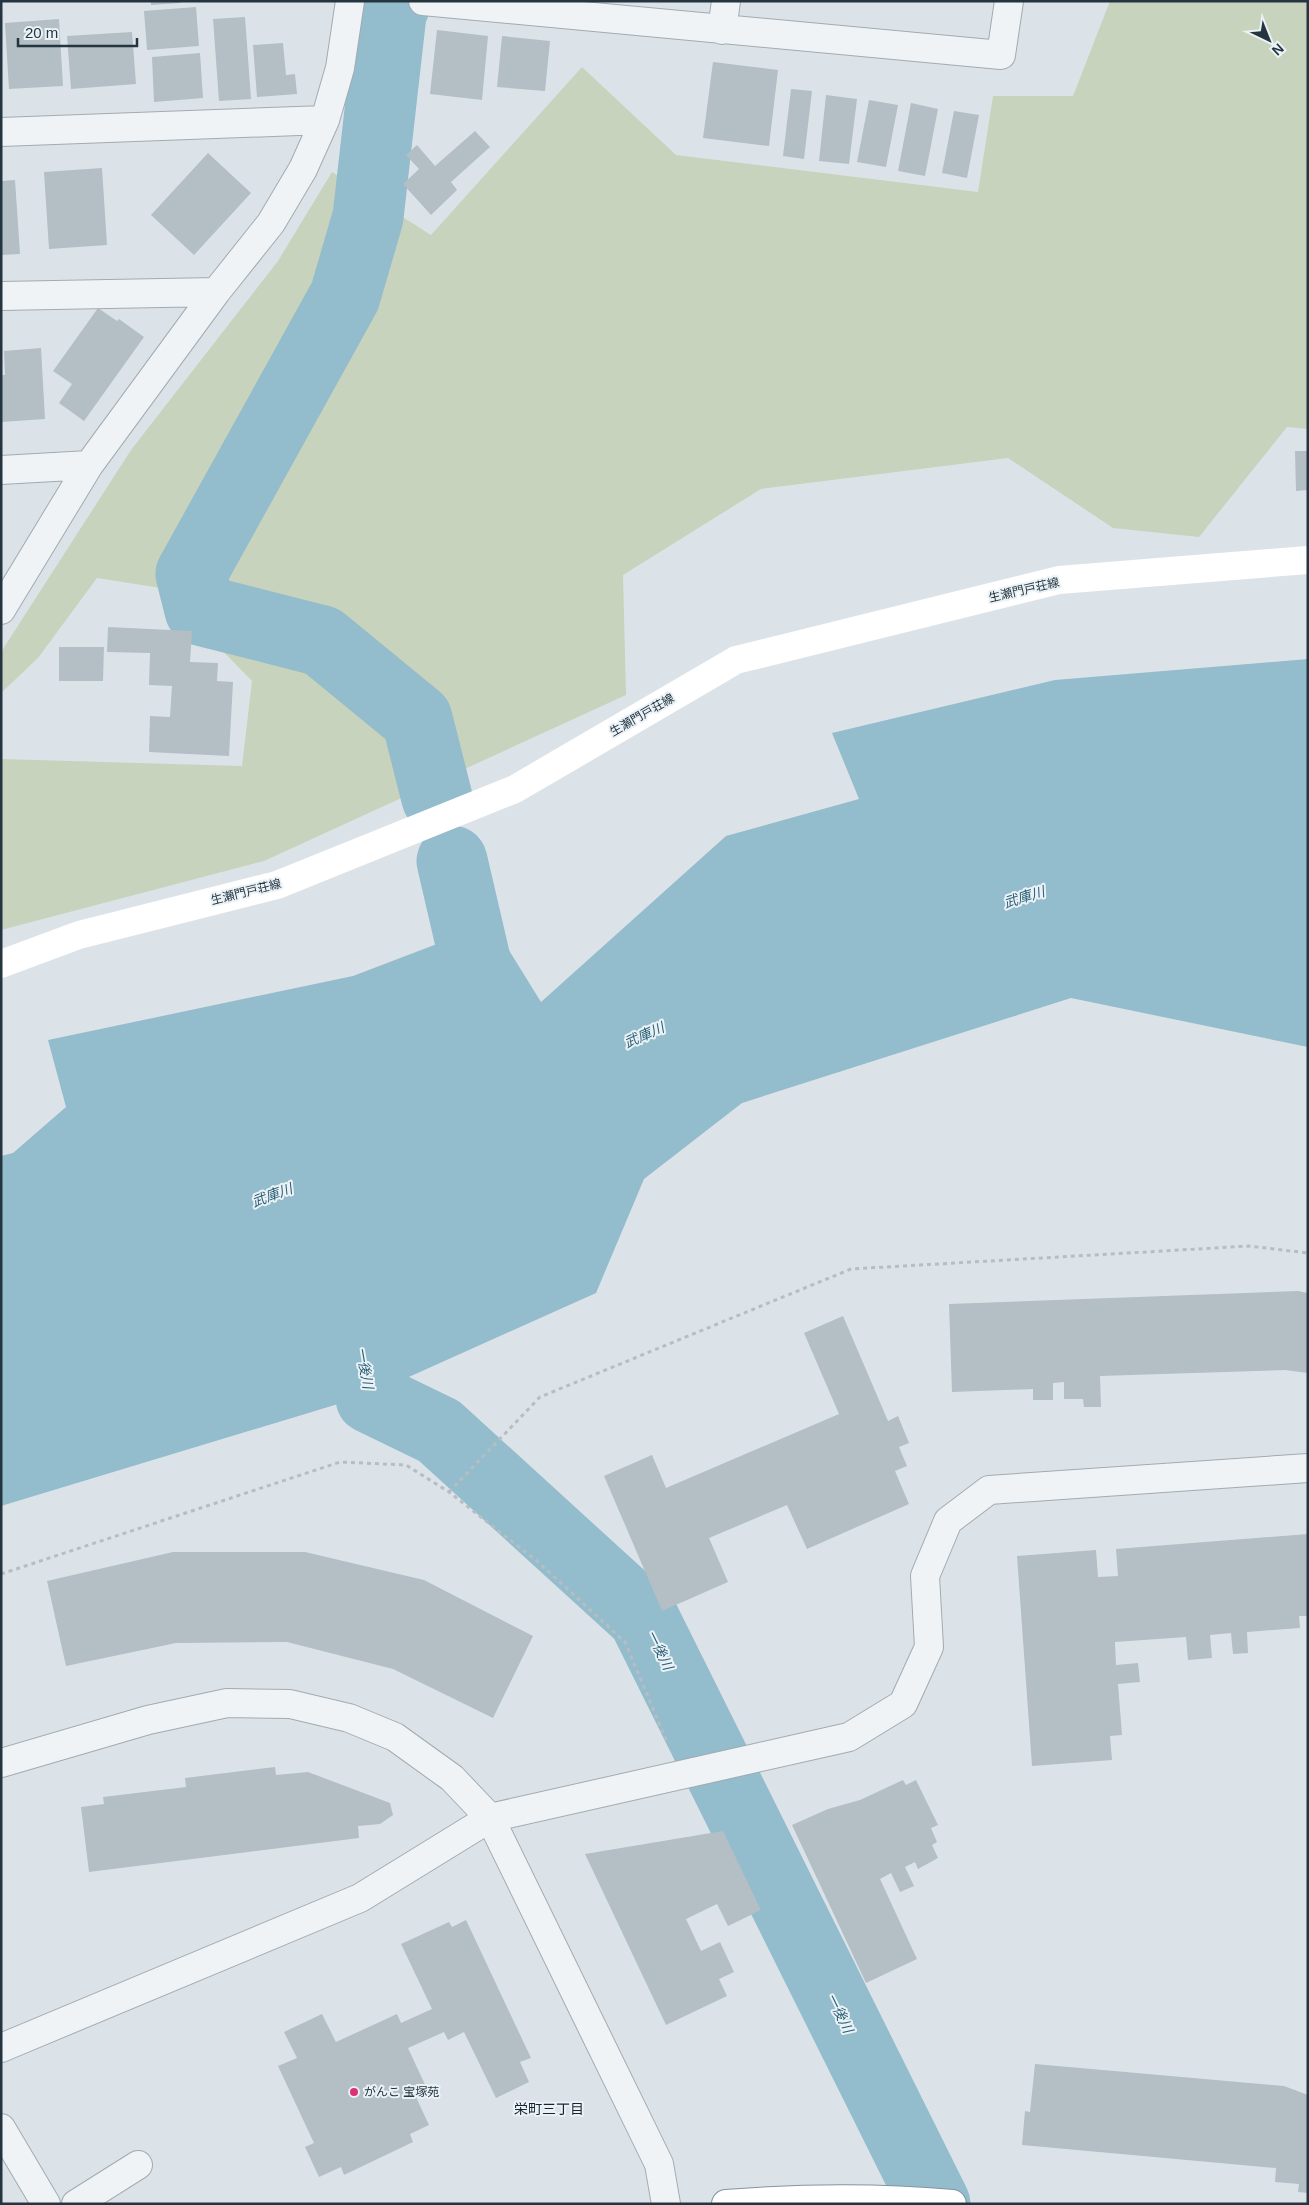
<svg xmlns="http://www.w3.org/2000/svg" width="1309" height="2205" font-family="Arial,'Noto Sans JP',sans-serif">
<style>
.green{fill:#c7d3bc}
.water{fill:#93bccc}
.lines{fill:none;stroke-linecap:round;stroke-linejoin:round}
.river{stroke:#93bccc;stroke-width:71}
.building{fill:#b3bec5}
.street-casing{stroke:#a1abb2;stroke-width:30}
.highway-casing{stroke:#8295a0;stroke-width:30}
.path{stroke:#b6bec3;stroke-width:3;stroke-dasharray:4 4;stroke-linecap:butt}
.street{stroke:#eff3f6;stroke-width:28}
.secondary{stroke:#fff;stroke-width:28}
.highway{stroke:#fff;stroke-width:28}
.poi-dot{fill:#dc3273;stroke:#ebf2f6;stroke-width:2}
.labels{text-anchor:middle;stroke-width:4;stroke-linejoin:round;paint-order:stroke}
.street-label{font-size:12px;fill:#243540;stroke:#ebf2f6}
.poi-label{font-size:12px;fill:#243540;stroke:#ebf2f6;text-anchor:start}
.water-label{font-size:14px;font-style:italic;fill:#2a5f77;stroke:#ebf2f6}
.neighbourhood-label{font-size:14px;fill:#172530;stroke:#ebf2f6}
</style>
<rect width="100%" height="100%" fill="#dce3e8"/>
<path class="green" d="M1110,1H1308V429L1287,427L1199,537L1113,528L1008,458L761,489L623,575L626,695L264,861L1,930V759L242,766L252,681L161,588L97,578L38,658L1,693V652L131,450L278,261L332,172L431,235L582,67L676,155L978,192L993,96H1073Z"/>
<path class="water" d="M1308,659V1047L1071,998L742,1103L644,1179L596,1293L371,1394L1,1506V1156L13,1153L66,1107L48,1040L353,976L492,923L541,1002L726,836L859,799L832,733L1055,680Z"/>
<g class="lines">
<path class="river" d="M396,1L391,14L368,217L345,296L191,574L200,610L322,641L417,719L437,798
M452,861L491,1029
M353,1299L371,1398L439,1431L643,1617L935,2204"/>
</g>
<path class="building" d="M151,1H180V3L151,5Z
M196,7L199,46L147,50L144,11Z
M245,17L251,99L219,101L213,19Z
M59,19L63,86L9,89L5,23Z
M437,30L488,36L482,100L430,94Z
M132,32L136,84L71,89L67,36Z
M502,36L550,41L545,91L497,87Z
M283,43L286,75L295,74L297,94L257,97L253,45Z
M200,53L203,98L154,102L152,57Z
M713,62L778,70L769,146L703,138Z
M791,89L812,91L804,159L783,156Z
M826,95L857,99L849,164L819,161Z
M869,100L898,105L886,167L857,162Z
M911,103L938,109L925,176L898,171Z
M954,111L979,115L967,178L942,173Z
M475,131L490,147L451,182L457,190L431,215L403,184L419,169L406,155L417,145L435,166Z
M208,153L251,193L194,255L151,215Z
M102,168L107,245L49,249L44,172Z
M15,180L20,254L1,255V181Z
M98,308L117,321L119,319L144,337L84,421L59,403L72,384L53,371Z
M41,348L45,419L1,422V375H5L4,351Z
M1295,451H1308V490L1296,491Z
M108,627L192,631L190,662L218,663L217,681L233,682L229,756L149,752L150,716L170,717L172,686L149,685L150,653L107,652Z
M59,647H104L103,681H59Z
M1298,1291L1308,1293V1373L1285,1370L1100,1376L1101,1407H1084L1083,1399H1064V1382L1053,1383V1400H1033V1389L952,1392L949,1304Z
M843,1316L888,1421L898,1416L909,1443L899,1447L907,1466L895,1471L909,1504L807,1549L787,1505L709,1538L728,1582L662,1611L604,1476L652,1455L666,1488L839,1414L804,1333Z
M1308,1534V1616H1299L1300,1628L1247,1632L1248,1653L1233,1654L1231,1633L1210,1635L1212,1658L1188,1660L1186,1637L1115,1642L1116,1665L1138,1663L1140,1682L1118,1684L1122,1735L1110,1736L1112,1760L1032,1766L1017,1556L1096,1550L1098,1577L1118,1576L1116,1549Z
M173,1552H305L424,1580L533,1636L493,1718L393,1669L287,1642L176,1643L66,1666L47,1581Z
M275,1767L276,1775L308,1772L390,1803L393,1815L380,1824L358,1826L359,1838L89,1872L81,1807L104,1804L103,1797L186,1787L185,1778Z
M903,1780L906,1785L916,1780L938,1825L931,1828L937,1842L932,1845L938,1858L918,1869L915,1862L905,1867L914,1886L900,1892L891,1873L880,1879L917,1959L866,1983L792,1825L828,1809L860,1800Z
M723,1831L761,1910L728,1926L717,1904L686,1919L701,1951L720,1942L734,1972L719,1979L727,1996L666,2025L585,1854Z
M466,1920L531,2058L520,2062L529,2082L496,2098L464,2032L448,2040L444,2032L408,2048L428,2091L416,2097L429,2125L410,2134L413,2142L344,2175L341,2167L319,2177L305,2147L314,2143L278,2066L297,2058L284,2032L322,2014L336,2042L397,2014L401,2023L432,2009L401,1944L449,1922L452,1927Z
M1035,2064L1284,2086L1308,2095V2193L1298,2192L1299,2184L1275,2182L1276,2168L1022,2145L1025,2111L1030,2112Z"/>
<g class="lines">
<defs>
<path id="street" d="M423,1L1001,55L1009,1
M722,30L726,1
M1,132L325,120
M1,296L216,292
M1,470L89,465
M1,610L89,465L216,292L271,223L303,169L325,120L340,68L350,1
M1,1763L148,1720L227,1703L290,1704L349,1718L395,1737L452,1778L490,1818L659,2164L666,2204
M1,2048L360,1898L490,1818L849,1737L903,1704L929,1647L925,1576L948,1521L989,1490L1308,1468
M1,2128L46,2204
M76,2204L138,2165"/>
<path id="highway" d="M726,2204C801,2198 877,2197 952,2204"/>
</defs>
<use href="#street" class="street-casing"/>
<use href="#highway" class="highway-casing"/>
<path class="path" d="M449,1492L540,1397L851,1269L1249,1246L1308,1253
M1,1574L340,1462L406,1465L449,1492L537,1561L625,1642L667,1742"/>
<use href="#street" class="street"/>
<path class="secondary" d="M1,964L79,935L277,885L515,789L736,660L1059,580L1308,560"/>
<use href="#highway" class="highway"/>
</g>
<circle class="poi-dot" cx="354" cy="2092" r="5"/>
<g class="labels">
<g class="street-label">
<text transform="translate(1024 590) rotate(-13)" y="4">生瀬門戸荘線</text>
<text transform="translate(642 715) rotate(-30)" y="4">生瀬門戸荘線</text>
<text transform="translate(246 892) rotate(-14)" y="4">生瀬門戸荘線</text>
</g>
<g class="poi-label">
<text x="364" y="2096">がんこ 宝塚苑</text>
</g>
<g class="water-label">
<text transform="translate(1024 897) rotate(-17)" y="5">武庫川</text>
<text transform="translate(644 1035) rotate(-24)" y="5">武庫川</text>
<text transform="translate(272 1195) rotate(-20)" y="5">武庫川</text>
<text transform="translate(365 1368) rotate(80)" y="5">一後川</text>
<text transform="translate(660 1650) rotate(64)" y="5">一後川</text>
<text transform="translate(840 2013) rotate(64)" y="5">一後川</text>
</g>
<g class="neighbourhood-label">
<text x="549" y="2114">栄町三丁目</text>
</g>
</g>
<rect width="1309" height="2205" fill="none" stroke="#243540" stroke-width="5"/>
<g transform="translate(1269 40) rotate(137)" stroke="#ebf2f6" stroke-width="4" paint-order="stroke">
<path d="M0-4L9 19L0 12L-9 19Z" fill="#243540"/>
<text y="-8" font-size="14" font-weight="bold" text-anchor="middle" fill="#243540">N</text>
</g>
<path d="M18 38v8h119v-8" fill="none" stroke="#243540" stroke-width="2.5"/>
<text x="25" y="38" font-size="15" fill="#243540" stroke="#ebf2f6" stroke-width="4" paint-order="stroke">20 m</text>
</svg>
